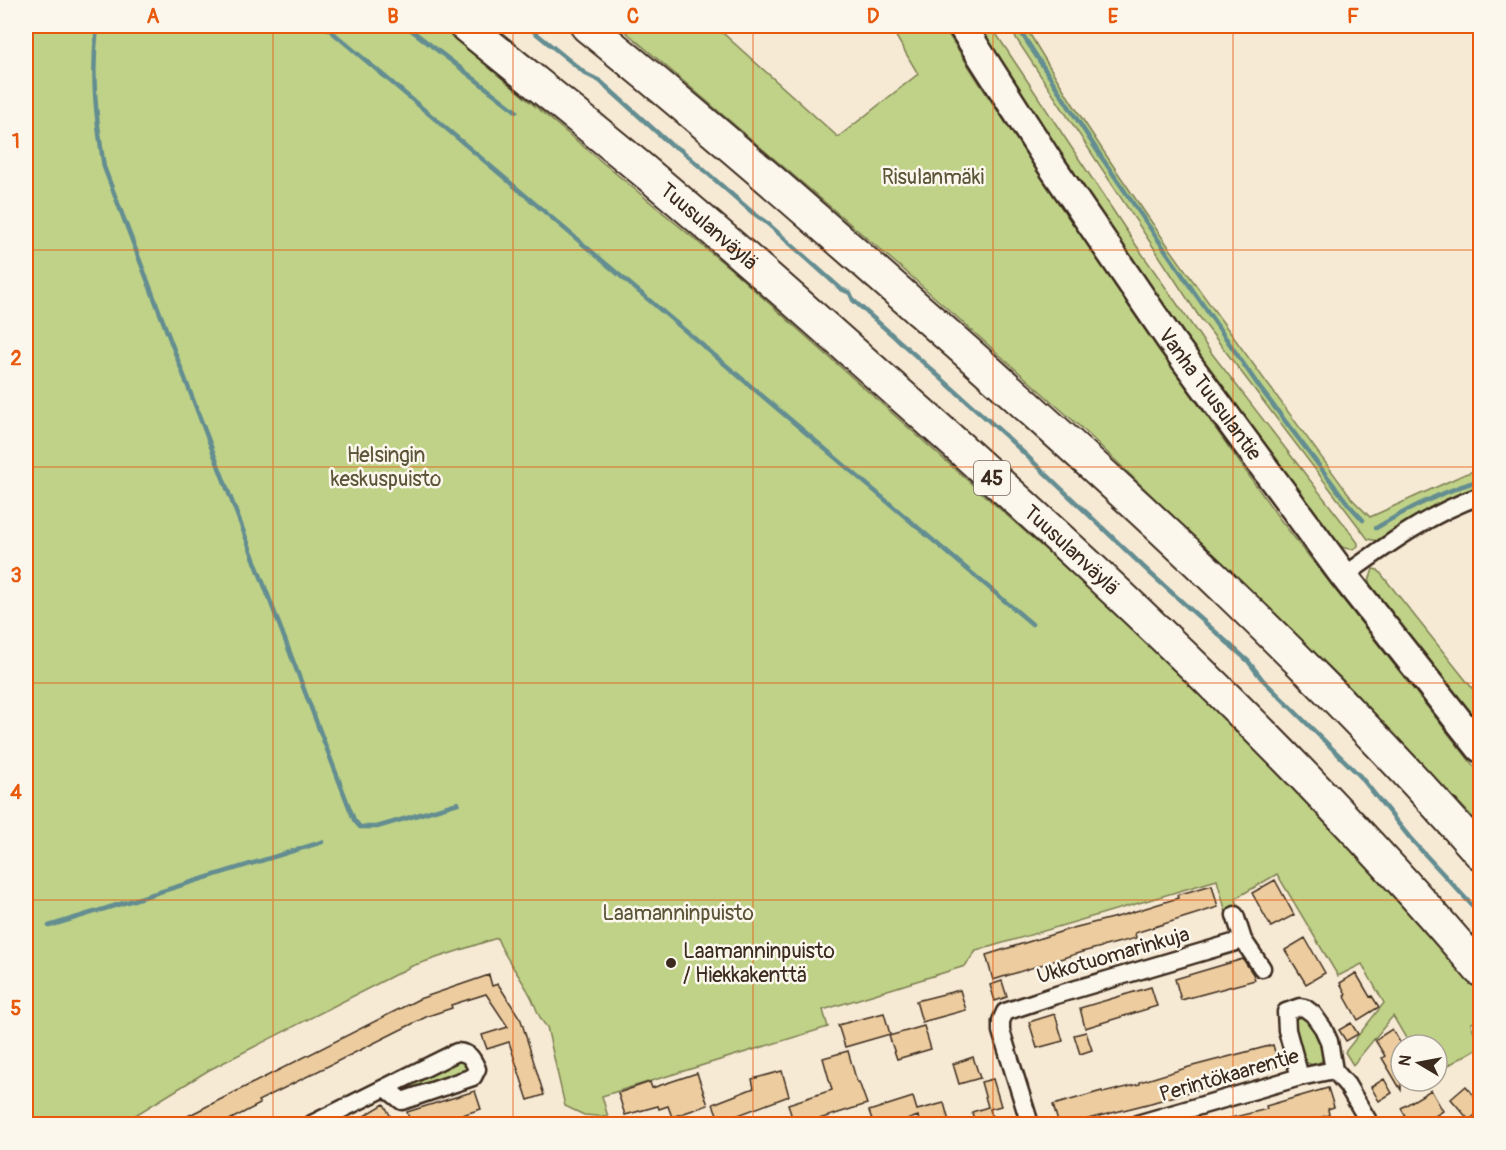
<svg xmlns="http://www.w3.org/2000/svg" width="1506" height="1150" font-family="Pangolin,sans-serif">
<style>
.green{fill:#bfd287;stroke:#7d7e52;stroke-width:1.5}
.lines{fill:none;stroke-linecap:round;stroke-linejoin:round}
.stream{stroke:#648d91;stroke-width:4.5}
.building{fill:#edcd9f;stroke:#3b2a1e;stroke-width:1.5}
.minor-casing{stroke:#3b2a1e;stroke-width:21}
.primary-casing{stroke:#3b2a1e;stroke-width:32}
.motorway-casing{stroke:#3b2a1e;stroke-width:36}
.minor{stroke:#fbf7ec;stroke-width:16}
.primary{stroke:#fbf7ec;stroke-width:27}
.motorway{stroke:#fbf7ec;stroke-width:32}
.grid{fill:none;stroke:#e8590c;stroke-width:1.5;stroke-opacity:0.55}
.poi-dot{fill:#3b2a1e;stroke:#fbf7ec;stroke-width:2}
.labels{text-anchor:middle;stroke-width:5;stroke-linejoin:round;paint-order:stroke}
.shield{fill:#fbf7ec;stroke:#75685c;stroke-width:1.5}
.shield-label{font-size:20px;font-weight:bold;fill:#3b2a1e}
.park-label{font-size:21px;fill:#5c5438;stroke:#fbf7ec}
.street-label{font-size:21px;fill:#3b2a1e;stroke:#fbf7ec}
.poi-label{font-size:21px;fill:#3b2a1e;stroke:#fbf7ec;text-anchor:start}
.neatline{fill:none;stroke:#e8590c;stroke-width:2}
.grid-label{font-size:20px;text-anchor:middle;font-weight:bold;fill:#e8590c}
</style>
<rect width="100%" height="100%" fill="#f7ead5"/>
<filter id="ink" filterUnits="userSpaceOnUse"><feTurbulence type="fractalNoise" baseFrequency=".0167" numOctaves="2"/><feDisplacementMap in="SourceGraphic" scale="12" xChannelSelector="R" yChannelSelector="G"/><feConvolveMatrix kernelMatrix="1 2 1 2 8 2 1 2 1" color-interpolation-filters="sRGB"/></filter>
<g filter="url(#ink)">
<path class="green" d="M26,26H439L733,271L1095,594L1242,736L1344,841L1480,993V1016L1471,1024L1480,1047L1437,1072V1045H1410L1393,1016L1353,1065L1345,1052L1384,1003L1362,964L1338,976L1277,874L1236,898L1239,913L1227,916L1217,880L976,951L965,966L823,1010L828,1027L602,1096L608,1117L584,1115L565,1106L547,1027C537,1018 536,1004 529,993C519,974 505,959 497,938L412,966L209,1070L121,1124H26Z
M619,26H715L838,137L918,74L890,26H943L987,95L1135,315L1279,518L1480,774V825L1342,679L1087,433L905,271Z
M976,26H991L1136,245L1210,351L1347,528L1358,543V546C1350,553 1340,546 1332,541L1126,254Z
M1008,26H1025C1122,191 1239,344 1352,499L1370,517L1465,474L1480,469V488C1443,502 1409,517 1378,541L1368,539L1198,315Z
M1373,569L1378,570L1480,698V730L1372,591L1369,581Z
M1290,1015H1306C1312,1025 1336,1055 1318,1063C1312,1066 1309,1064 1304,1061Z
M460,1059L464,1060L468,1066L465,1073L403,1090V1088Z"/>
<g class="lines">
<path class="stream" d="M97,26C91,76 96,118 104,167L354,820L360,827H377L458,803
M325,26L1032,624
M406,26L516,111
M527,26L586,74L600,81L670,144L681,150L753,213L767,223L841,289L850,293L853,300L1006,436L1151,574L1248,661L1262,679L1360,776L1410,838L1480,914
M1017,26L1102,158L1260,388L1349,505L1363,520
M1376,528C1409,508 1444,491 1480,480
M49,926L322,842
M26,933L30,932"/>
</g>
<path class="building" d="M1275,880L1294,915L1271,927L1252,893Z
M1212,885L1218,907L1135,933L1136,938L1082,952L993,980L986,955L1073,928L1120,916L1178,898L1177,895Z
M1305,938L1325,973L1306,984L1285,950Z
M1243,959L1253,974L1255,980L1181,1000L1175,979Z
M1356,973L1370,997L1372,996L1379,1007L1358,1020L1344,995L1346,994L1340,983Z
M489,975L492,986L498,984L521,1020L544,1095L528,1100L509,1042L487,1049L482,1035L508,1027L486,994L451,1005L452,1008L428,1016L258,1101L260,1104L220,1125H170L419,999Z
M1002,981L1007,997L995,1001L990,985Z
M1151,987L1157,1006L1085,1028L1080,1008Z
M960,990L966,1010L922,1022L916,1001Z
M884,1013L890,1034L845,1047L838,1025Z
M1055,1014L1063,1041L1037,1048L1029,1022Z
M1351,1023L1358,1034L1346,1041L1339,1030Z
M924,1026L931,1049L897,1059L889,1036Z
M1392,1029L1401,1044V1090L1382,1058L1385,1056L1375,1040Z
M1086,1032L1092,1050L1080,1054L1074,1035Z
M1273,1045L1279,1066L1151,1103L1088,1119L1089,1121L1077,1125H1059L1053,1105L1102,1091L1103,1093L1140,1084V1082L1189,1067Z
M848,1051L857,1082H859L867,1104L800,1125H794L788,1104L832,1090L823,1058Z
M973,1057L980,1078L959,1084L953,1064Z
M782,1071L789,1096L720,1122L713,1104L754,1088L752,1079Z
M697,1073L708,1105L672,1117L668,1106L659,1109L658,1106L625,1115L618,1093L650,1082L652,1088Z
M993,1079L1001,1106L990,1109L994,1125H975L972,1112L988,1107L981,1082Z
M1384,1079L1392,1093L1379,1101L1371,1087Z
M1466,1086L1480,1103V1111L1469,1120L1451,1099Z
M1328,1088L1334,1107L1328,1109L1329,1115L1309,1121L1310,1125H1224L1223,1120L1267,1109L1266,1106Z
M1431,1090L1443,1111L1432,1118L1436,1125H1410L1401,1108Z
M475,1091L481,1109L431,1125H411L407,1112Z
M913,1097L917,1110L944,1103L950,1125H920L918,1116L892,1125H874L869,1111Z
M384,1104L393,1121L387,1125H349Z"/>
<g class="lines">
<defs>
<path id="minor" d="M1344,576C1387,545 1430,513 1480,496
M1235,915L1243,940L1262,968
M1300,1077L1287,1030L1286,1012L1300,1007L1305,1008L1313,1014L1323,1028L1329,1041L1334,1070L1347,1085L1370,1124
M312,1124L457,1052C470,1053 472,1058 477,1069L473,1077L402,1101L386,1088
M1030,1124L1001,1031V1021L1005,1012L1056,995L1243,940
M1137,1124L1300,1077L1334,1070"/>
<g id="primary">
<path id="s1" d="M962,26L1049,162L1171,341L1344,576L1480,748"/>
</g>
<g id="motorway">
<path id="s2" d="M466,26C527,76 589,125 650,176C755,264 857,356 959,447C1142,612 1321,782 1480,970"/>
<path d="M587,26C717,131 842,242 968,353C1147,512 1322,673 1480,853"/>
</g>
</defs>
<use href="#minor" class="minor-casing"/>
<use href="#primary" class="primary-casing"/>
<use href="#motorway" class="motorway-casing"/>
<use href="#minor" class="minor"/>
<use href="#primary" class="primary"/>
<use href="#motorway" class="motorway"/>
</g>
</g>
<path class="grid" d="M273,26V1124M513,26V1124M753,26V1124M993,26V1124M1233,26V1124M26,250H1480M26,467H1480M26,683H1480M26,900H1480"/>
<circle class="poi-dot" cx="671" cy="963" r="6"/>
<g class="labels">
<rect class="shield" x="974" y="461" width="36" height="34" rx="4.5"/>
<g class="shield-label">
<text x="992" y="485">45</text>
</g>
<g class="park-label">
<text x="933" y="184">Risulanmäki</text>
<text x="386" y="462">Helsingin<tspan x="386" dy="24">keskuspuisto</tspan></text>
<text x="678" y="920">Laamanninpuisto</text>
</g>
<g class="street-label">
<text dy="7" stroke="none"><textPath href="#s2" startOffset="315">Tuusulanväylä</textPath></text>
<text dy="7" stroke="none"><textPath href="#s1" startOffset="444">Vanha Tuusulantie</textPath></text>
<text dy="7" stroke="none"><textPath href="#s2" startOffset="801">Tuusulanväylä</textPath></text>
<text transform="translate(1113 955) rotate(-16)" y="7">Ukkotuomarinkuja</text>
<text transform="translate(1229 1075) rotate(-16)" y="7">Perintökaarentie</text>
</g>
<g class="poi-label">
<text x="683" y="958">Laamanninpuisto<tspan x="683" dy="24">/ Hiekkakenttä</tspan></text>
</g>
</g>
<rect width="1506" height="1150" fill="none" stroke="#fbf7ec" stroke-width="66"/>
<g transform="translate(1419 1063) rotate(280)"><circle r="28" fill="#fbf7ec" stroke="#aea59a" stroke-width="1.5"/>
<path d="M0-4.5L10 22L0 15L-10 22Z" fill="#3b2a1e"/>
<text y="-9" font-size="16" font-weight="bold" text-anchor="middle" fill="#3b2a1e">N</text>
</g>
<rect x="33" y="33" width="1440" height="1084" class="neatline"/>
<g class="grid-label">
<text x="153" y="23">A</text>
<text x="393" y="23">B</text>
<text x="633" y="23">C</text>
<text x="873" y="23">D</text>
<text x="1113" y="23">E</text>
<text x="1353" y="23">F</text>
<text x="16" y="148">1</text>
<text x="16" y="365">2</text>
<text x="16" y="582">3</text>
<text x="16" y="799">4</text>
<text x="16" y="1015">5</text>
</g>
</svg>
